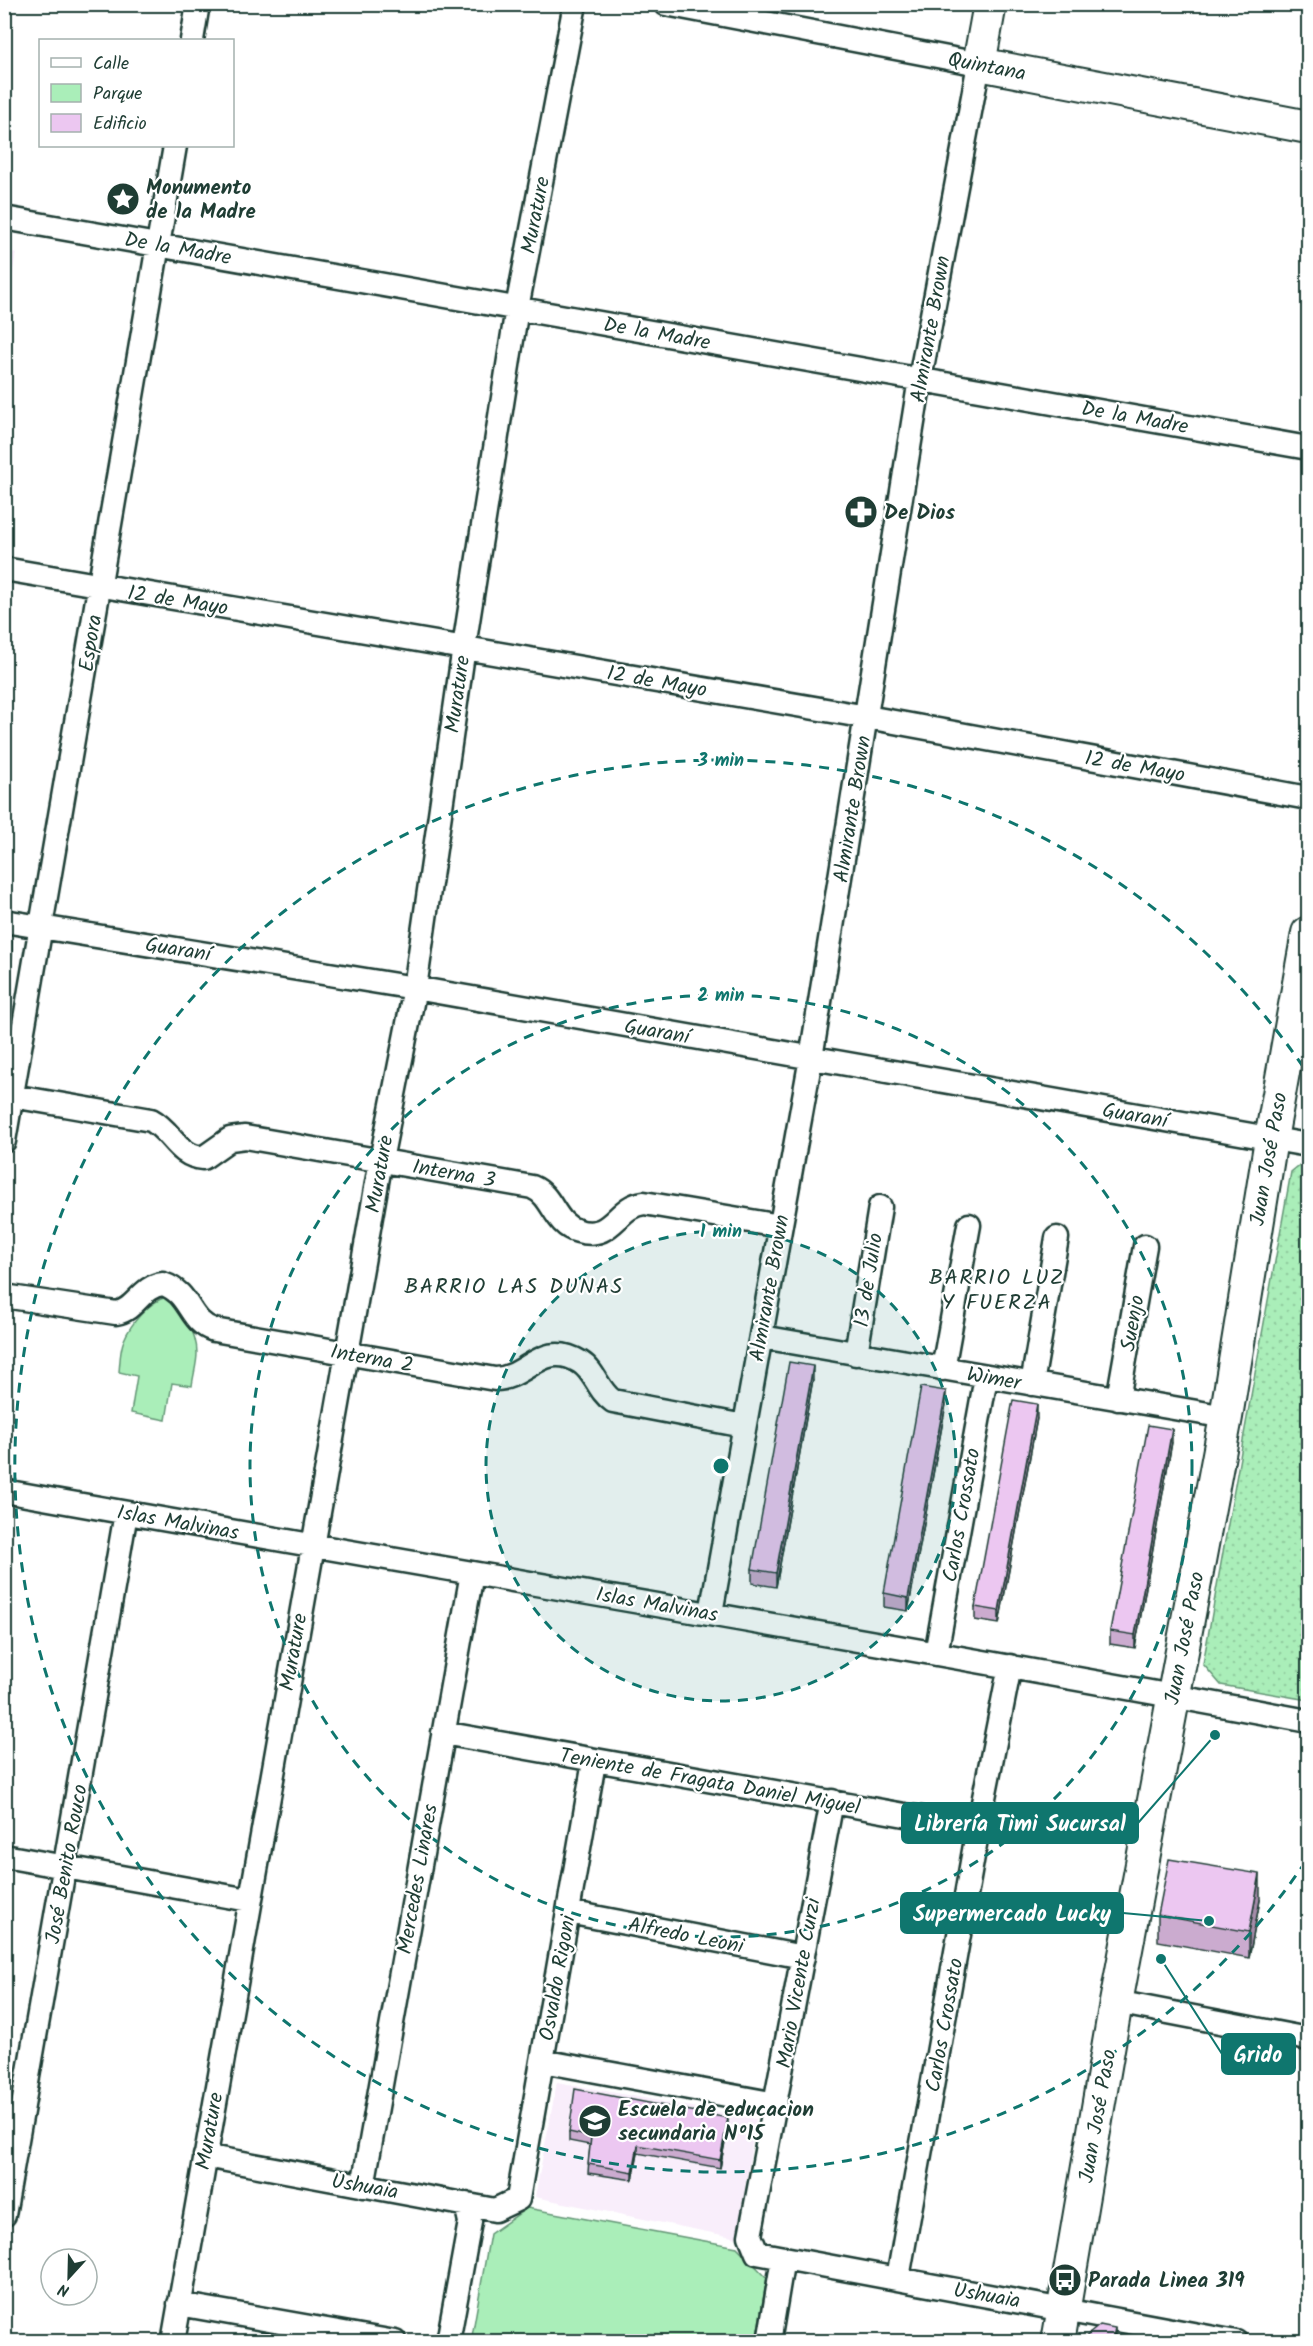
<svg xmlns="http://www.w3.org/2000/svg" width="1313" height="2346" font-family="Kalam,sans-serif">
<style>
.built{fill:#f9eefb}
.grass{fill:url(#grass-dots);stroke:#649676;stroke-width:1.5}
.green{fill:#aaeeb9;stroke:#649676;stroke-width:1.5}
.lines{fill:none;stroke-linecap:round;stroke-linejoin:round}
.minor-casing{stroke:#1f3d34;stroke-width:27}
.secondary-casing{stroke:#1f3d34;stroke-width:36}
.minor{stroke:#fff;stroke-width:22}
.secondary{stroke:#fff;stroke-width:32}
.wall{fill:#cbabcf;stroke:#1f3d34;stroke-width:1.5}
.shaded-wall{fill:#a58ba9;stroke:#1f3d34;stroke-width:1.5}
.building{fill:#ecc7f1;stroke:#1f3d34;stroke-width:1.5}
.ring{fill:none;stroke:#0f766e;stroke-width:3;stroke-dasharray:10 8}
.labels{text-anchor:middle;stroke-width:4.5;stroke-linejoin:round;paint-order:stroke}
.street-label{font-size:21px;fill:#1f3d34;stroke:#fff}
.poi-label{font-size:21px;font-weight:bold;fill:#1f3d34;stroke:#fff;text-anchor:start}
.neighbourhood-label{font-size:22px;letter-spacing:1.5px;fill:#1f3d34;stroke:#fff}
.centre{fill:#0f766e;stroke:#fff;stroke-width:3}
.ring-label{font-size:18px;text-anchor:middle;font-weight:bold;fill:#0f766e;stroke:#fff;stroke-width:4.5;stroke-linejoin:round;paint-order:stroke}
.leader{fill:none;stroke:#0f766e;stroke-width:2}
.callout-dot{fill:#0f766e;stroke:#fff;stroke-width:2}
.callout{fill:#0f766e;stroke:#0f766e;stroke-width:2}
.callout-label{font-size:22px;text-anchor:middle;font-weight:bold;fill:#fff}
</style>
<defs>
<pattern id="grass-dots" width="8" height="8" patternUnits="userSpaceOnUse" patternTransform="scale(1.5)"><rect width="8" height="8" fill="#aaeeb9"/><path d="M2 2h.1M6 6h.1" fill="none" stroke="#92cda0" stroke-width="1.8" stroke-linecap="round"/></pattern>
</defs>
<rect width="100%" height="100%" fill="#fff"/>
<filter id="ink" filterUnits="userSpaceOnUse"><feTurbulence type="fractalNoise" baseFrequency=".0167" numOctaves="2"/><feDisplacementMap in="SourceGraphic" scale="12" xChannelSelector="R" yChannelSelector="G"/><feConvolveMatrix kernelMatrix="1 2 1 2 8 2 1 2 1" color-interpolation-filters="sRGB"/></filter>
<g filter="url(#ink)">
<path class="built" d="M5,251L16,253L5,318L4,251Z
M557,2082L756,2119L737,2238L535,2197Z"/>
<path class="grass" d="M1303,1162L1308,1163V1700L1221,1685L1203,1664L1291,1172Z"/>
<path class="green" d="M166,1297C182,1304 197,1335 197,1353C197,1364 193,1376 192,1386L172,1383L166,1420L131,1413L137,1376L119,1372C120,1362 120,1349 124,1340C131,1323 149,1302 166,1297Z
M527,2208L737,2247L767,2278L756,2341L471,2342L490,2234Z"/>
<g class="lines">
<defs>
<path id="minor" d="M666,4L979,64L920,379L811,1058L711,1613
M192,40L198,4
M4,218L1308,448
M4,569L867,717L1308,798
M4,921L415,988L1308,1145
M12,1096L151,1120C172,1131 177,1156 203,1158L230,1139L245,1137L532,1187C554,1196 553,1224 578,1231C613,1241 616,1206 644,1203L780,1226
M4,1141L175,146
M4,1296L116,1313C136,1310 141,1286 163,1284C191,1293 188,1322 214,1330L495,1379C526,1379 543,1339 580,1362C595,1371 598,1391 613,1401L744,1426
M762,1337L1226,1417
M856,1354L880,1207
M943,1369L969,1225
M1032,1384L1057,1238
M1118,1399L1145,1246
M4,1491C439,1569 875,1640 1308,1721
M936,1654L986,1377
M443,1733L978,1828
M832,1801L750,2236L757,2253L1236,2342
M4,1856L249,1900
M568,1912L803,1957
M1116,2002L1308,2039
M542,2061L776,2104
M205,2156L495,2210L518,2199L594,1762
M363,2186L472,1573
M4,2215L126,1513
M898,2278L978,1828L1010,1666
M179,2304L395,2342
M173,2342L381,1160L415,988L464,647L517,308L575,4
M448,2342L470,2222L466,2204
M769,2342L783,2258"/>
<path id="secondary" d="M990,4L979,64L1308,127
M1058,2342L1115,2008L1226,1417L1271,1139L1308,933"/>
</defs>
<use href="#minor" class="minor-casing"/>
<use href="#secondary" class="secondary-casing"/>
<use href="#minor" class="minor"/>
<use href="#secondary" class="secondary"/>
</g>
<path class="wall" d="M813,1379L776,1587L752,1583V1569Z
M946,1404L908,1611L884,1607V1593Z
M1037,1418L999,1624L975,1620V1607Z
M1172,1442L1135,1648L1110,1644V1631Z
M1260,1900L1249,1958L1158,1941V1915Z
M728,2126L720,2168L638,2153L633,2180L588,2173L590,2145L569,2141V2132Z"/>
<path class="shaded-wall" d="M12,941V956L4,1004V988Z
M813,1366V1379L776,1587V1573Z
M946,1391V1404L908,1611V1598Z
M1037,1404V1418L999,1624V1611Z
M1172,1429V1442L1135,1648V1635Z
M1260,1874V1900L1249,1958V1932Z
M728,2118V2126L720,2168V2160Z
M638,2145V2153L633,2180V2172Z
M1115,2328V2342H1112Z"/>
<path class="building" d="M4,940L12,941L4,988Z
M789,1362L813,1366L776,1573L752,1569Z
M921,1387L946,1391L908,1598L884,1593Z
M1013,1400L1037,1404L999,1611L975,1607Z
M1148,1425L1172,1429L1135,1635L1110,1631Z
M1169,1859L1260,1874L1249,1932L1158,1915Z
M575,2089L728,2118L720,2160L638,2145L633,2172L588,2164L591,2137L569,2132Z
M1100,2325L1115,2328L1112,2342H1083V2339Z"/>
</g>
<circle cx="721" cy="1466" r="235" fill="#0f766e" fill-opacity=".12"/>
<g class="ring">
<circle cx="721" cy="1466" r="235"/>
<circle cx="721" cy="1466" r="471"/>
<path d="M1306 1861A706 706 0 1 1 1306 1071"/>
</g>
<defs>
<symbol id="sight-disc" viewBox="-11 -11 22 22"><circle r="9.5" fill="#1f3d34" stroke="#fff"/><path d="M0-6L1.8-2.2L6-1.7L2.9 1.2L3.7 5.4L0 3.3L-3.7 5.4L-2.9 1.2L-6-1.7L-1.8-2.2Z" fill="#fff"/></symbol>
<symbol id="pharmacy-disc" viewBox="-11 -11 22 22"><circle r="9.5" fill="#1f3d34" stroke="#fff"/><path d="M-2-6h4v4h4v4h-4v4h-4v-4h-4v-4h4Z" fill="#fff"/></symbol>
<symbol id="school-disc" viewBox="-11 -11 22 22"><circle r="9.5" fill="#1f3d34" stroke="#fff"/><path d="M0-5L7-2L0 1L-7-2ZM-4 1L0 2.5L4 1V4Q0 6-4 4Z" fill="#fff"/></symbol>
<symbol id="bus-disc" viewBox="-11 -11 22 22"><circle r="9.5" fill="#1f3d34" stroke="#fff"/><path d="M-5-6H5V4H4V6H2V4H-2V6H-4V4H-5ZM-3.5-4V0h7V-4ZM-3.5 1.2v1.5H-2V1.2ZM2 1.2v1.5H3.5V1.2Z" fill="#fff"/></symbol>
</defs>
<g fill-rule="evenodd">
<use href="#sight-disc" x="104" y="180" width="38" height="38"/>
<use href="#pharmacy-disc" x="842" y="493" width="38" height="38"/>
<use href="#school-disc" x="576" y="2102" width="38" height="38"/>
<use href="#bus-disc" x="1046" y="2261" width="38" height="38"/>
</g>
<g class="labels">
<g class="street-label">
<text transform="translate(987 66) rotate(11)" y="7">Quintana</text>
<text transform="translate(535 215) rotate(-79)" y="7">Murature</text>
<text transform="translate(178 248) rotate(10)" y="7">De la Madre</text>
<text transform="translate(930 329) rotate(-80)" y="7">Almirante Brown</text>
<text transform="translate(657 333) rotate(10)" y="7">De la Madre</text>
<text transform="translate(1135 417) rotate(10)" y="7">De la Madre</text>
<text transform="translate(178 600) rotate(9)" y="7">12 de Mayo</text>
<text transform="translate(90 643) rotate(-81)" y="7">Espora</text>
<text transform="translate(657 681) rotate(10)" y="7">12 de Mayo</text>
<text transform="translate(457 694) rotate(-82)" y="7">Murature</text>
<text transform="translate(1135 766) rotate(10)" y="7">12 de Mayo</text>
<text transform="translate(852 809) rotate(-81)" y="7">Almirante Brown</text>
<text transform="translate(178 949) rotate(9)" y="7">Guaraní</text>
<text transform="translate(657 1031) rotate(10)" y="7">Guaraní</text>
<text transform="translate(1135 1115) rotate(10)" y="7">Guaraní</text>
<text transform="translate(1268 1159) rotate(-80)" y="7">Juan José Paso</text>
<text transform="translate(454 1173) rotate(10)" y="7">Interna 3</text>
<text transform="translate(379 1174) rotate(-80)" y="7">Murature</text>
<text transform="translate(868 1280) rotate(-81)" y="7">13 de Julio</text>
<text transform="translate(769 1288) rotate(-80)" y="7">Almirante Brown</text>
<text transform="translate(1132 1323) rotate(-80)" y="7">Suenjo</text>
<text transform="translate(372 1358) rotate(10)" y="7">Interna 2</text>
<text transform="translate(994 1378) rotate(10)" y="7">Wimer</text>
<text transform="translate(961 1515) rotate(-80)" y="7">Carlos Crossato</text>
<text transform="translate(178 1522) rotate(10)" y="7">Islas Malvinas</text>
<text transform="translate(657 1604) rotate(10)" y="7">Islas Malvinas</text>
<text transform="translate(1184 1638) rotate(-79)" y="7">Juan José Paso</text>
<text transform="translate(293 1652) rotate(-80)" y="7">Murature</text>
<text transform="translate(710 1781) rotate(10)" y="7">Teniente de Fragata Daniel Miguel</text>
<text transform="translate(66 1864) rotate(-80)" y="7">José Benito Rouco</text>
<text transform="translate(417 1879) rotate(-80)" y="7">Mercedes Linares</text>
<text transform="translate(686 1935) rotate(11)" y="7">Alfredo Leoni</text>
<text transform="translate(557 1978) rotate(-80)" y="7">Osvaldo Rigoni</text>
<text transform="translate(798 1983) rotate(-80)" y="7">Mario Vicente Curzi</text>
<text transform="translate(944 2025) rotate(-80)" y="7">Carlos Crossato</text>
<text transform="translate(1097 2116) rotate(-80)" y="7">Juan José Paso</text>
<text transform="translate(209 2131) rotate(-80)" y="7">Murature</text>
<text transform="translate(365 2186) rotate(10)" y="7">Ushuaia</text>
<text transform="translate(987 2295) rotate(10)" y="7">Ushuaia</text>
</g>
<g class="poi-label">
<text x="146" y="194">Monumento<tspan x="146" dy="24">de la Madre</tspan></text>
<text x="884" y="519">De Dios</text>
<text x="618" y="2116">Escuela de educacion<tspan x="618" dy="24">secundaria Nº15</tspan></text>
<text x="1088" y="2287">Parada Linea 319</text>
</g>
<g class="neighbourhood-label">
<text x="997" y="1284">BARRIO LUZ<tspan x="997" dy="25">Y FUERZA</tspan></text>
<text x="514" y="1293">BARRIO LAS DUNAS</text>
</g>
</g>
<circle cx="721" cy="1466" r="9" class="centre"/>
<g class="ring-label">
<text x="721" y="766">3 min</text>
<text x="721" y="1001">2 min</text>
<text x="721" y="1237">1 min</text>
</g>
<path class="leader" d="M1215 1735L1138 1823M1209 1921L1123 1913M1161 1959L1222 2054"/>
<g class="callout-dot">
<circle cx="1215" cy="1735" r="6"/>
<circle cx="1209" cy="1921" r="6"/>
<circle cx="1161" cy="1959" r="6"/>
</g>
<g class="callout">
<rect x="902" y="1803" width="236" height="40" rx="6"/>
<rect x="901" y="1893" width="222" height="40" rx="6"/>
<rect x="1222" y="2034" width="73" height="40" rx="6"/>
</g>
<g class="callout-label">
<text x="1020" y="1831">Librería Timi Sucursal</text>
<text x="1012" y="1921">Supermercado Lucky</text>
<text x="1258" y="2062">Grido</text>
</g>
<rect width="1313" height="2346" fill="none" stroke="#fff" stroke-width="24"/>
<rect x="12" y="12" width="1289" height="2322" fill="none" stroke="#1f3d34" stroke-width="2" filter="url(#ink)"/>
<rect x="39" y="39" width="195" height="108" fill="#ffffff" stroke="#a5b1ae" stroke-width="1.5"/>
<rect x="51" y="58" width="30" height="9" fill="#ffffff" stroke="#a5b1ae" stroke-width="1.5"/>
<text x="93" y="69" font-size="18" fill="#1f3d34">Calle</text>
<rect x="51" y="84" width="30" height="18" fill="#aaeeb9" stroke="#a5b1ae" stroke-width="1.5"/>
<text x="93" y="99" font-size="18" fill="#1f3d34">Parque</text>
<rect x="51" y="114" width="30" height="18" fill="#ecc7f1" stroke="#a5b1ae" stroke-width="1.5"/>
<text x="93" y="129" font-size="18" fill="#1f3d34">Edificio</text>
<g transform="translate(69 2277) rotate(202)"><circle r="28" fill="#ffffff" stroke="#a5b1ae" stroke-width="1.5"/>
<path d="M0-4.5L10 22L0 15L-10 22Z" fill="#1f3d34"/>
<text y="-9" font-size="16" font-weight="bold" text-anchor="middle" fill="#1f3d34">N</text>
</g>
</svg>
